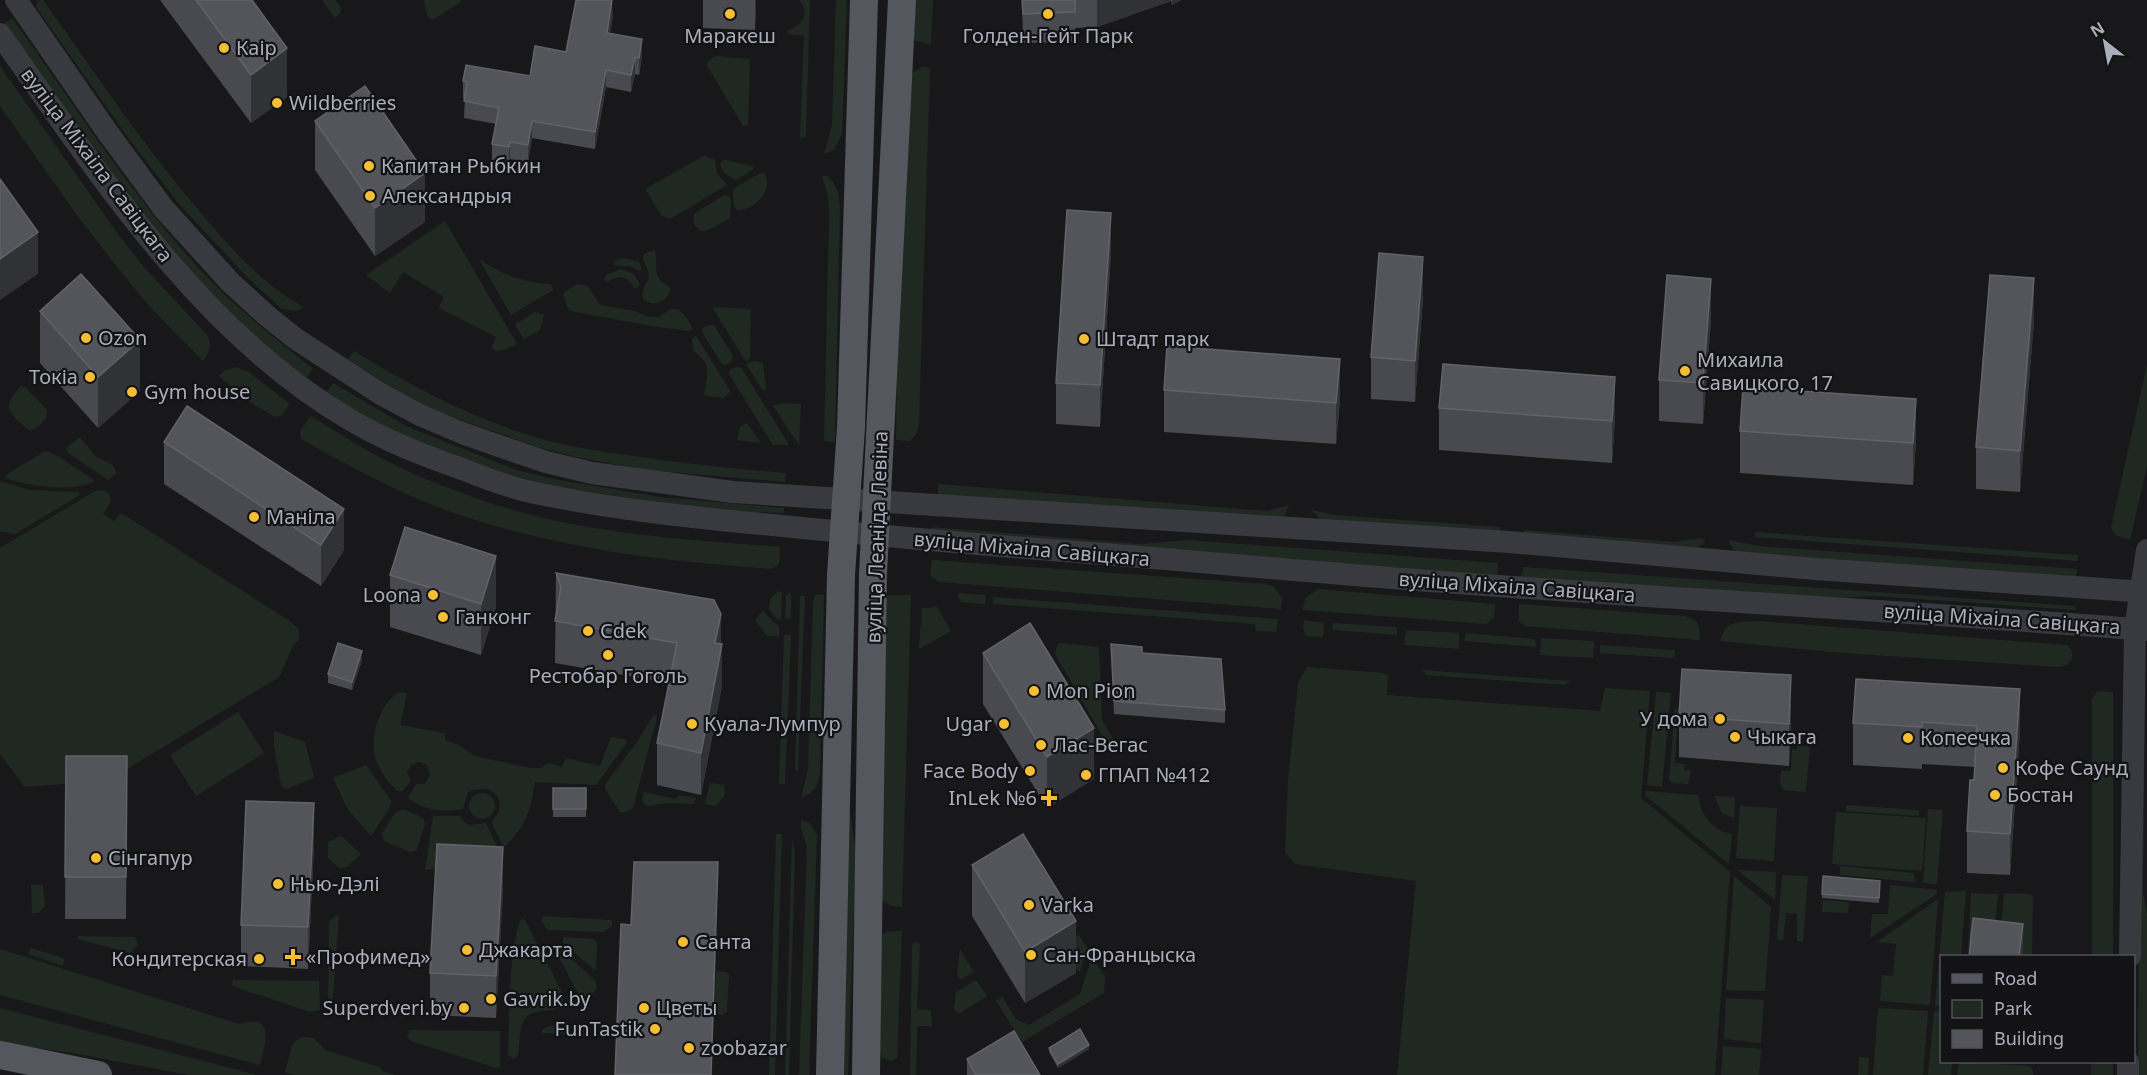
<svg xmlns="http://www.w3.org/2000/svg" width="2147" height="1075" font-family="'Noto Sans',sans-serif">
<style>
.green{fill:#202921}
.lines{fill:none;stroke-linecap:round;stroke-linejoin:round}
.minor{stroke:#393a3f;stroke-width:22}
.major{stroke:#55575f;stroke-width:28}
.wall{fill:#494a4f}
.shaded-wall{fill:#313235}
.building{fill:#54555b;stroke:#61636a;stroke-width:1.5}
.poi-dot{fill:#f5bf35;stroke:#131315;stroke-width:2}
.labels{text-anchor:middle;stroke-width:4.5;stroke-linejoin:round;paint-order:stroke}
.poi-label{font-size:20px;fill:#aaaeba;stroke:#131315;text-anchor:start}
.street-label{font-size:20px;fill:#aaaeba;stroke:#131315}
</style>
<rect width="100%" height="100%" fill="#18181a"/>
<path class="green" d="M43,0C96,74 146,150 206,219C235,253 265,286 304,307L297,311L282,309L248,278L179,204L129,139L36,7L37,1Z
M322,0H335L341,7L340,14L335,17L333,16Z
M424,0H460L461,2L434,19H431L427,16Z
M799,0H810L806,137H800L804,36L787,34V31C802,26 811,14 799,0Z
M836,0H847L842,134L834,150L824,154L832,125Z
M910,0H933L931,45L916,41L910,34Z
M12,18C77,108 137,206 216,286C246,316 280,342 313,369L305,380L252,338L166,250L2,25Z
M716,56L750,59L748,126H743L706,64L712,58Z
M0,66L115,230L142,265L208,336C211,347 210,352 203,361L150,307L117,267L79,218L0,106Z
M924,66L930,69L919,423L917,433L910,441L896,440L898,311L909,75Z
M704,156L715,160L717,173L727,185L670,219L662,216L645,189Z
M725,160L752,166L754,169L736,180C727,176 722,172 720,163Z
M764,172C775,190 755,210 737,210L734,206L733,189L760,173Z
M822,176H827C837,185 839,193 840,206L835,442L824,441L829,215L828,196Z
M724,195L729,196L731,201L730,218L708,230L701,231C694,226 693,223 694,214Z
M445,221L517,344C509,348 500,353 491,349L496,337L439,308L444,297L403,272L390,293L366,275Z
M651,251H655C658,261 653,274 661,281C664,284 667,285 670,287V292C663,303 654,307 643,299C640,280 657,284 643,260L644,254Z
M624,258L639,262L642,269L639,271L632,267L614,265L615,260Z
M479,259C501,274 523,283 551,284L553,290L511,315Z
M621,269L634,274L640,284L638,287L634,288C627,275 620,275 607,282L604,280L606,275Z
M577,284L588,286L600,305L635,311L648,317H660C677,300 684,313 693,329L689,331L651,326L571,311L567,307L563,293Z
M712,307L751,309L750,359L746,362Z
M535,312L544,315L540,330L523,339L515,324Z
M709,325H714L733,356L731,362L725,365L722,364L702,332L704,327Z
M696,336L731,392L723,398L704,395C707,375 713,363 693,351L692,338Z
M354,351C406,383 459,411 516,431C552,444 590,450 627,455C680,463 732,469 786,473L785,482L648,470L580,458L538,447L436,411L387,384L348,359Z
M754,361L763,363L766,389L763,391L746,364Z
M2147,364V466L2130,540L2115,535L2111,528Z
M236,367L249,372L290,404L281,416L275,417L250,402L219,376L224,371Z
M739,367L742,369L789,445H773L729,374L730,369Z
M333,383L408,427L516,470L553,479L660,497L784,508V513L725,511L674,505L573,489L528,486L436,453L325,395Z
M21,386L25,387L47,410L46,419L35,429L29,430C9,414 0,407 21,386Z
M782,403L801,404L799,445L773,406Z
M310,416C344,436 377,458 414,474C461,494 511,512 562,522C634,537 707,541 780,547L779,564L771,569L761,568C652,560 552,547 448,511C397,492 349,466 301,439L300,432Z
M747,423L761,443L737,440L740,427Z
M80,437L96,457L112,464L117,473L108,480L68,453L66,448Z
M45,451L58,456L95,481C72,493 29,486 5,478L6,475Z
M0,481L29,490L78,492L80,495L15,534L0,531Z
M938,484L1267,511L1289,505L1285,515L1274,520L938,497Z
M102,490L109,493L111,501L103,514L114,521L120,514L126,516L291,622L299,630V640L293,646L279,677L117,775L89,782L25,787L0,754V548L95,491Z
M1312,510L1336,515L1500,527V537L1321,521Z
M932,527L1140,544L1189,540L1498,563L1497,576L931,532Z
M1524,530L1674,542C1684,541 1695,537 1705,539L1704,543L1694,550L1523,540Z
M1755,532L2078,555V561L1755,537Z
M1728,540L1758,546L2077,569L2075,581L1736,554Z
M932,560L1266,584L1274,587L1282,598L1281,609L939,582L930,575Z
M1523,567L2074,606L2076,610L1875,596L1818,599L1521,578Z
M1318,589L1495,604L1494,618L1486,624L1303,610L1305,598Z
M778,591L782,592L781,620L777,619L769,609L770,599Z
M790,593L791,594V619H785L786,596Z
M959,593L986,595L985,604L961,602L957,595Z
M816,594L824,595L820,772C818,786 815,793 801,798L808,770L813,601Z
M855,595L849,804L856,853L848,1075H843L850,596Z
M887,595H911L902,907L892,906L881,900L878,888Z
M800,596H805L798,770H795Z
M993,597L1278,619L1276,632L1256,631L1255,624L993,604Z
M1519,604L1684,616C1700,620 1699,625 1700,640L1525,626L1519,621Z
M937,607L951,631L919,649L922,608Z
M763,611L779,627V636H767L755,620Z
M1304,620L1324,623L1323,637L1306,636L1303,628Z
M1758,621L2067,645L2072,651V659L2067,665L2059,667L1842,653L1720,641C1726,619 1739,622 1758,621Z
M1333,623L1397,627V635L1332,630Z
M1406,630L1459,633V649L1404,645Z
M1466,633L1535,639L1536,647L1464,641Z
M784,635H791L785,784H779Z
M1541,638L1594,641L1593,658L1540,655Z
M1061,643L1099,647L1102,720L1115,742L1107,744L1055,654L1057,645Z
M1600,645L1675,650L1674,658L1600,653Z
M1307,667L1384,673L1388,675L1387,695L1600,711L1605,688L1650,691L1641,798L1730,872L1715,1075H1397L1416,881L1295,864L1285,852L1288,781L1298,682Z
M1422,670L1570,681L1565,685L1427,675Z
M2098,691L2113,692V956H2092V698Z
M2140,691H2145L2143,893L2147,914V1075H2138Z
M399,692L407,693L400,725L445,733V740L459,745L474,756L531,768H540L549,763L562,767L566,758L600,766L611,737L627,740L626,744L596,785L535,782C529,815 529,819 507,845L503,846L493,826V820C511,799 490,781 468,792L463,809C443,813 424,810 408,798L416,784H424L429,778C431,769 427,763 418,762L410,766L407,773L411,781L402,791H398C375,771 367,747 379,718C383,708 389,698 399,692Z
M1656,692L1671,693L1662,787L1647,785Z
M1675,708L1678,709L1675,763L1685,764L1684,770H1691L1688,784L1672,783L1669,780Z
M238,712L264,753L196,796L170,755Z
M654,714L657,717L633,808L626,812H620L605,789L606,783L637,742Z
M274,731L305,742L314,778L286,789L281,786L274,746Z
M1797,745L1810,747L1806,792L1784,790L1780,784L1781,771H1791L1792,749H1797Z
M366,765L392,802L386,814L371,836L348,810L333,778Z
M710,783L724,785L725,795L716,806L705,804Z
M1646,791L1698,795C1701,815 1711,830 1732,834L1729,864L1646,796Z
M644,792L676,799L679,795L696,798L694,804L668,803L647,806L642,802Z
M469 806a13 13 0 1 1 26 0a13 13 0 1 1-26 0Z
M1714,796L1735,797L1734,818L1722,813Z
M1846,805L1919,810V816L1846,811Z
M1740,806L1777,808L1774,861L1736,858Z
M403,809L423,818L425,824L416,851L410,852L384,841L382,834L394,814Z
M1928,809L1943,810L1937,884L1923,883Z
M1836,812L1926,818L1922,871L1832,864Z
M433,816H459L468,825L486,823L499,850L460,866L425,870Z
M801,820L809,823L817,835L809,1075H799L807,846L801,829Z
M776,834H782L775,1075H769Z
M341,836L361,854L347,867L339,868L328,858V842Z
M792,839L795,851L789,1075H785Z
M1840,866L1914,873V882L1840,875Z
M1737,870L1776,872L1775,900Z
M1782,875L1808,876L1803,942L1797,941V914L1786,913L1783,940L1777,939Z
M1734,876L1771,907L1765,991L1726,990Z
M31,885H43L45,907L38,913H32Z
M1890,885L1937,890V894L1870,938L1872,914H1888Z
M1966,891L1961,956H1942L1941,1006H1935L1945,892Z
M1971,893L1998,894L1992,954L1968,951Z
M2007,893L2031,894L2033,897L2032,955L2029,956L1999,953L2004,894Z
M1938,899L1930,1005L1880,1001L1882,975L1893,976L1896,944L1877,942Z
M1823,900L1849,902L1848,913L1822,912Z
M339,914L333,997L332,1003H328L329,921Z
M544,916L612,920V926L604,932L547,930L541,920Z
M522,918L525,920L563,994C567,1020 534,1003 524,1020C519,1029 520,1045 518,1055L517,1057L513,1059L508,1055C509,1028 509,938 522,918Z
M902,931L897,1058L891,1061L881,1057L874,1020L881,935L886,932Z
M1079,935L1088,949L1079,973L1061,945Z
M78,936L135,937L138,945L130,953L78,939Z
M564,937L593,939L597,942L596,971L562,942Z
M915,942L920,944L917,1009L931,1010L932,1026H917L916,1075H910L912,945Z
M31,948L63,958L64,960L63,966L28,954Z
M0,949L239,1024C276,1012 265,1044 260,1065L0,995Z
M557,949H560L596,981V990L589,997L585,998L578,994L556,951Z
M960,949L974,972L960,980L957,974Z
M1092,957L1105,977L1104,993L1022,1042L996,1001L1002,996L1016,1019L1029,1025L1080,994Z
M716,971L727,972L729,976L727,1011L723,1015L714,1014Z
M233,980L319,981L320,1010L310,1012L232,986Z
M976,980L987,996L960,1013L956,1012L954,1009L956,992Z
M1726,998L1764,1000L1761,1043L1724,1039Z
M0,1008L257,1075H189L72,1053L0,1043Z
M1878,1008L1928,1011L1923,1075H1873Z
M1934,1011L1941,1012L1942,1062H1952L1951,1075H1928Z
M549,1026L564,1027L570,1034L541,1033L543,1029Z
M410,1030L500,1031V1067L496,1068L411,1041L407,1037Z
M301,1037L314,1038L325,1050L380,1067L382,1071L396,1075H294L285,1072L293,1043Z
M1723,1046L1761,1049L1759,1075H1721Z
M1859,1057L1869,1058L1868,1075H1858Z
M1959,1062L2030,1066L2033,1070V1075H1957Z
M2091,1062H2113V1075H2091Z"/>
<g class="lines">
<path class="minor" d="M16,0L108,133L164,209L230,282L266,315L296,339L381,394L422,416L462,433L508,449L546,462L592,473L733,492L1509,542L1815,569L2147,592
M0,34C98,173 203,336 354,422C388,442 425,456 462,469C487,479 513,489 540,494C613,509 688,517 762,524C871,535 980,545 1090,553C1231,564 1372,578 1513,587C1724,602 1936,613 2147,630
M2130,956L2135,629L2147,550
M2128,1075V1062"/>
<path class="major" d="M0,1055L98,1075
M830,1075L841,575L851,428L864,0
M866,1075L873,574L902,0"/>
</g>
<path class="wall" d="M160,0H252L287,97L251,123Z
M703,0H756L755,30L703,28Z
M1022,0H1181L1172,5L1171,1L1097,27L1075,28V42L1023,43Z
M613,16L610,33L642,56L639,75L635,74L631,92L606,87L595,149L532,138L528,162L510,159L509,164L492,161V144L496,124L464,118L465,98H463V81L530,76L566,52Z
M315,121L425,222L375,256L315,170Z
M1111,254L1100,427L1056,424V383Z
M1423,298L1415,402L1371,399V357Z
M40,311L140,391L98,428L40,363Z
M2034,320L2020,492L1976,489V447Z
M1711,321L1703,424L1659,421V380Z
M1164,390L1340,400L1336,444L1164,432Z
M1439,408L1615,418L1612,463L1439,450Z
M1740,431L1916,441L1913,485L1740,473Z
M164,442L344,550L321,586L164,484Z
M556,573L721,644L722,686L701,795L657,785V743L669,683L555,663Z
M390,575L496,607L481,655L390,627Z
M1111,644L1225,710V723L1114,714Z
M983,653L1094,779L1047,808L983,704Z
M362,660L352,690L328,683V674Z
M1856,679L2020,731L2010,875L1967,873V831L1975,767L1922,764V769L1853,765V723Z
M1679,716L1791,717L1789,766L1679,757Z
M66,756H127L126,919H65Z
M553,788H586V817H553Z
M314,845L308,969L241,966V925Z
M972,865L1076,973L1025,1003L972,916Z
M1880,881L1879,903L1822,898V894Z
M503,889L496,1018L430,1015V973Z
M1049,1048L1089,1049L1058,1068L1049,1052Z
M967,1059L1040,1075H967Z"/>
<path class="shaded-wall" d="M612,0L613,16L607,50V33Z
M755,0H756L755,30Z
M1097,0H1171V1L1097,27Z
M1172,0H1181L1172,5Z
M642,39V56L639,75V58Z
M287,48V97L251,123V75Z
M635,57V74L631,92V75Z
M606,70V87L595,149V132Z
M532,121V138L528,162V145Z
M510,142V159L509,164V147Z
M425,173V222L375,256V208Z
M1111,213V254L1100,427V385Z
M38,232V274L0,300V259Z
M1423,257V298L1415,402V361Z
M2034,278V320L2020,492V451Z
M1711,279V321L1703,424V383Z
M140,340V391L98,428V377Z
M1340,359V400L1336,444V403Z
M1615,377V418L1612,463V421Z
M1916,399V441L1913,485V443Z
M344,509V550L321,586V545Z
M496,556V607L481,655V604Z
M721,614V652L722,644V686L701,795V753L715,643Z
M362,651V660L352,690V682Z
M1791,675V717L1789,766V724Z
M2020,689V731L2010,875V834Z
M1094,728V779L1047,808V757Z
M314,803V845L308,969V927Z
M503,847V889L496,1018V976Z
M1076,921V973L1025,1003V952Z
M2023,924V957H2019Z
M1089,1045V1049L1058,1068V1064Z"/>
<path class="building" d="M196,0H252L287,48L251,75Z
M576,0H612L607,33L642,39L639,58L635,57L631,75L606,70L595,132L532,121L528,145L510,142L509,147L492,144L499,108L464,101L467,82L463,81L466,65L530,76L535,46L566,52Z
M1022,0H1075V12L1023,14Z
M365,86L425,173L375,208L315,121Z
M0,179L38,232L0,259Z
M1067,210L1111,213L1100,385L1056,383Z
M1379,253L1423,257L1415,361L1371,357Z
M81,274L140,340L98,377L40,311Z
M1667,275L1711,279L1703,383L1659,380Z
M1990,275L2034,278L2020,451L1976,447Z
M1167,346L1340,359L1336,403L1164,390Z
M1443,364L1615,377L1612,421L1439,408Z
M1743,387L1916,399L1913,443L1740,431Z
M187,406L344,509L321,545L164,442Z
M405,527L496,556L481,604L390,575Z
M556,573L714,600L721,614L715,643L722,644L701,753L657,743L677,643L555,621L561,587Z
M1030,623L1094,728L1047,757L983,653Z
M338,643L362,651L352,682L328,674Z
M1111,644L1142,647V653L1221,659L1225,710L1114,701Z
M1682,669L1791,675L1789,724L1679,716Z
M1856,679L2020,689L2010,834L1967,831L1970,780H1974L1977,726L1922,722V727L1853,723Z
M66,756H127L126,877H65Z
M553,788H586V809H553Z
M246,801L314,803L308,927L241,925Z
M1023,834L1076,921L1025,952L972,865Z
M437,844L503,847L496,976L430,973Z
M634,862H718L711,1075H615L621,924L631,925Z
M1823,876L1880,881L1879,898L1822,894Z
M1973,918L2023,924L2019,957H1969Z
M1080,1029L1089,1045L1058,1064L1049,1048Z
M1014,1031L1040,1075H976L967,1059Z"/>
<g class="poi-dot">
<circle cx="730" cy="14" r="6"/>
<circle cx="1048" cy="14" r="6"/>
<circle cx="224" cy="48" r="6"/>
<circle cx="277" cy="103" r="6"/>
<circle cx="369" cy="166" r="6"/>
<circle cx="370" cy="196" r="6"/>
<circle cx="86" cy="338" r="6"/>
<circle cx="1084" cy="339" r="6"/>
<circle cx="1685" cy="371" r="6"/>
<circle cx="90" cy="377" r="6"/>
<circle cx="132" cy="392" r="6"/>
<circle cx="254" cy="517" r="6"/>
<circle cx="433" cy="595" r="6"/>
<circle cx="443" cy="617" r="6"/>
<circle cx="588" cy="631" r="6"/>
<circle cx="608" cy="655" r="6"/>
<circle cx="1034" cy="691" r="6"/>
<circle cx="1720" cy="719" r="6"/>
<circle cx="692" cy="724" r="6"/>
<circle cx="1004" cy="724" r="6"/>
<circle cx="1735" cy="737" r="6"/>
<circle cx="1908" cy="738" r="6"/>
<circle cx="1041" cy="745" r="6"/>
<circle cx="2003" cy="768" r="6"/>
<circle cx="1030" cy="771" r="6"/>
<circle cx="1086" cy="775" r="6"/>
<circle cx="1995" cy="795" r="6"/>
<path d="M1046 789h6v6h6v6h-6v6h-6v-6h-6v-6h6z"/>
<circle cx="96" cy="858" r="6"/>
<circle cx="278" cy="884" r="6"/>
<circle cx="1029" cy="905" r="6"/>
<circle cx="683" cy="942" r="6"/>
<circle cx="467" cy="950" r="6"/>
<circle cx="1031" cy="955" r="6"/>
<path d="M290 948h6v6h6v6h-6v6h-6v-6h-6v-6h6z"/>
<circle cx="259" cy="959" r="6"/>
<circle cx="491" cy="999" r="6"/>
<circle cx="464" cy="1008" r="6"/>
<circle cx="644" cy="1008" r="6"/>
<circle cx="655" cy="1029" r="6"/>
<circle cx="689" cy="1048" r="6"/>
</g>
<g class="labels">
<g class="poi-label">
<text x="730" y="43" text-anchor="middle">Маракеш</text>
<text x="1048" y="43" text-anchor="middle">Голден-Гейт Парк</text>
<text x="236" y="55">Каір</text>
<text x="289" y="110">Wildberries</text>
<text x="381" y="173">Капитан Рыбкин</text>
<text x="382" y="203">Александрыя</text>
<text x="98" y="345">Ozon</text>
<text x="1096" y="346">Штадт парк</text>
<text x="1697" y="367">Михаила<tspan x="1697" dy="23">Савицкого, 17</tspan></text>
<text x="78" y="384" text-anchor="end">Токіа</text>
<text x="144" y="399">Gym house</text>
<text x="266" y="524">Маніла</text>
<text x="421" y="602" text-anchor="end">Loona</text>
<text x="455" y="624">Ганконг</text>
<text x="600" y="638">Cdek</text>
<text x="608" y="683" text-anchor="middle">Рестобар Гоголь</text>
<text x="1046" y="698">Mon Pion</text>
<text x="1708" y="726" text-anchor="end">У дома</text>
<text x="704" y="731">Куала-Лумпур</text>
<text x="992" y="731" text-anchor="end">Ugar</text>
<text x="1747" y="744">Чыкага</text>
<text x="1920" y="745">Копеечка</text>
<text x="1053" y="752">Лас-Вегас</text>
<text x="2015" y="775">Кофе Саунд</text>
<text x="1018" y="778" text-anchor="end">Face Body</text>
<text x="1098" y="782">ГПАП №412</text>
<text x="2007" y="802">Бостан</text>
<text x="1037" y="805" text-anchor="end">InLek №6</text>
<text x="108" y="865">Сінгапур</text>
<text x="290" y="891">Нью-Дэлі</text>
<text x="1041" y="912">Varka</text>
<text x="695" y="949">Санта</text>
<text x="479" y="957">Джакарта</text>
<text x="1043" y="962">Сан-Францыска</text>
<text x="306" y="964">«Профимед»</text>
<text x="247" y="966" text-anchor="end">Кондитерская</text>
<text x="503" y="1006">Gavrik.by</text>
<text x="452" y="1015" text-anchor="end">Superdveri.by</text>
<text x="656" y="1015">Цветы</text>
<text x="643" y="1036" text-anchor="end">FunTastik</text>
<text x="701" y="1055">zoobazar</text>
</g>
<g class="street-label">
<text transform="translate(97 165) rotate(53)" y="7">вуліца Міхаіла Савіцкага</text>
<text transform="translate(877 537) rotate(-88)" y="7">вуліца Леаніда Левіна</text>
<text transform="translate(1032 549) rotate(5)" y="7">вуліца Міхаіла Савіцкага</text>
<text transform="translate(1517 587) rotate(4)" y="7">вуліца Міхаіла Савіцкага</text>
<text transform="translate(2002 619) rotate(4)" y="7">вуліца Міхаіла Савіцкага</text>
</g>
</g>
<rect x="1940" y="955" width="195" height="108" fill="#131315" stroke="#4f5157" stroke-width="1.5"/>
<rect x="1952" y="974" width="30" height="9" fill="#55575f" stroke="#4f5157" stroke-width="1.5"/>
<text x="1994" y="985" font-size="18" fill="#aaaeba">Road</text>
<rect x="1952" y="1000" width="30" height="18" fill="#202921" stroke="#4f5157" stroke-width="1.5"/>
<text x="1994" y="1015" font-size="18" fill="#aaaeba">Park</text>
<rect x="1952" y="1030" width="30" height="18" fill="#54555b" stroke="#4f5157" stroke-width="1.5"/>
<text x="1994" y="1045" font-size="18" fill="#aaaeba">Building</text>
<g transform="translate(2105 42) rotate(329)" stroke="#131315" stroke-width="4.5" paint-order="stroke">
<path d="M0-4.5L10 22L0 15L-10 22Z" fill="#aaaeba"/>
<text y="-9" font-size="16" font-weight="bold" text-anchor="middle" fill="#aaaeba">N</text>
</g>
</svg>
